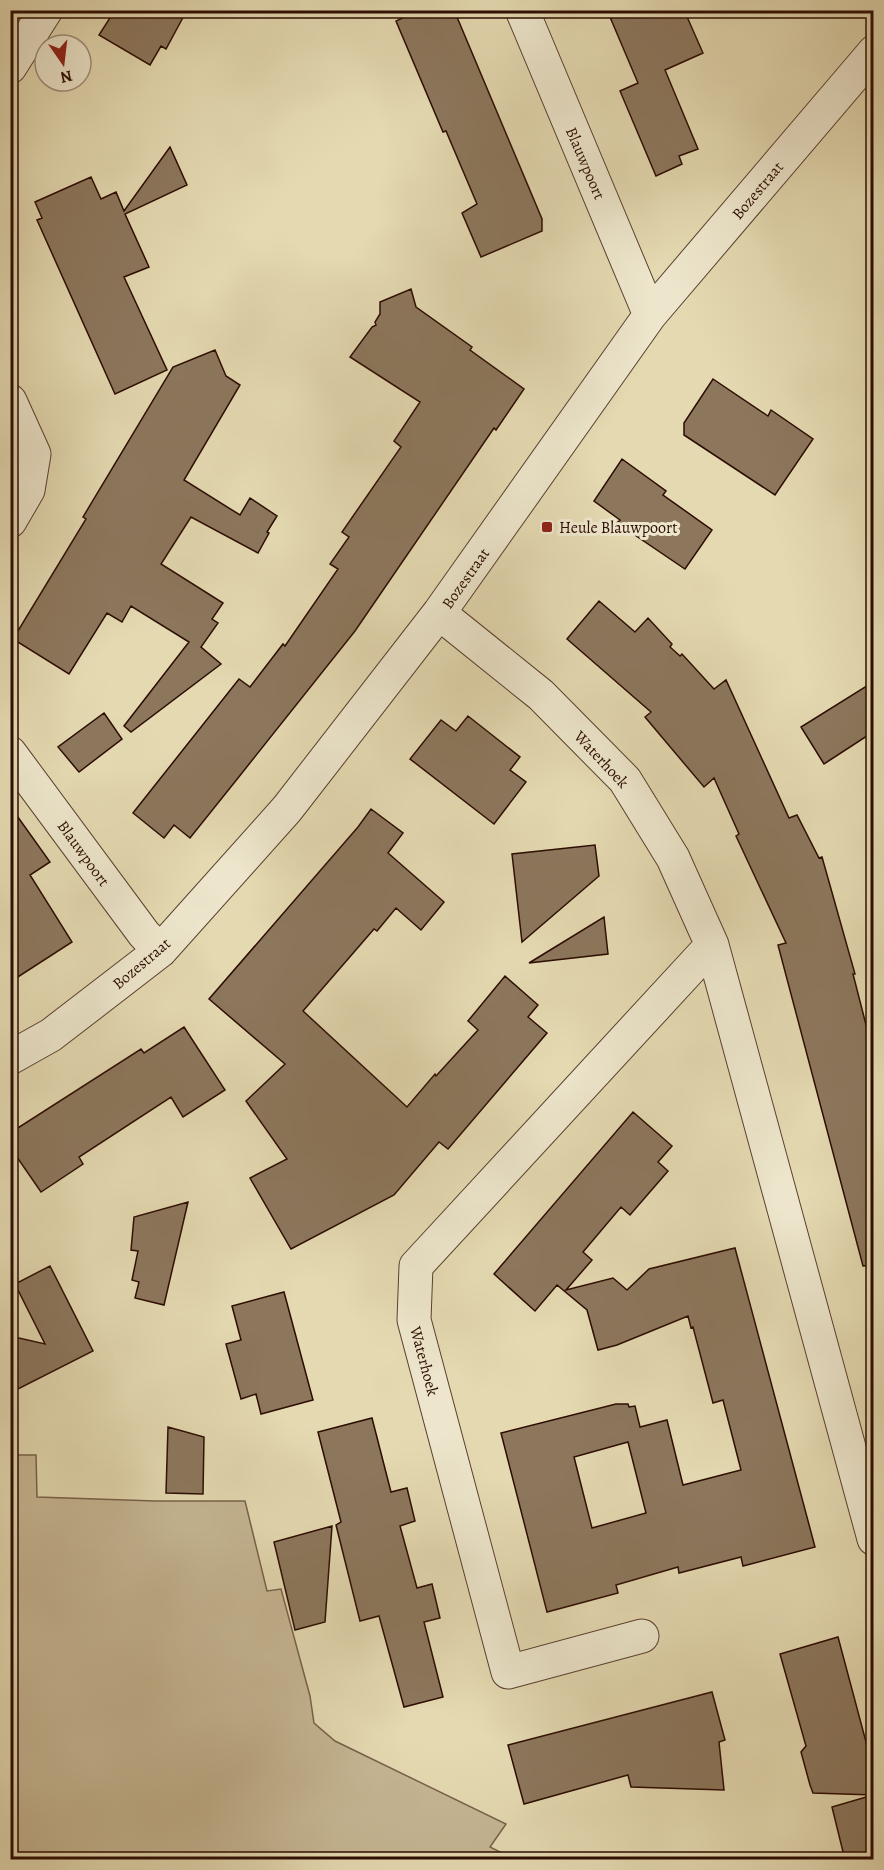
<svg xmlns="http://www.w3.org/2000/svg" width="884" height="1870" font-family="Alegreya,serif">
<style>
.green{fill:#c5b693;stroke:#78614a;stroke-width:1.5}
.building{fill:#8c775d;stroke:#2c0c02;stroke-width:1.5;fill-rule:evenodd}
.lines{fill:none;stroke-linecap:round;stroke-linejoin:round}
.minor-casing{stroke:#5a3f2e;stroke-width:35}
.minor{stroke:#ede6cc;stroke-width:33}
.poi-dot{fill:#8f2418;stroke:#ede6cc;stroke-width:2}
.labels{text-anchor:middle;stroke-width:6;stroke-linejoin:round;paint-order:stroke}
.street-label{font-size:16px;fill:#2c0c02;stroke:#ede6cc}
.poi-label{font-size:16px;fill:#2c0c02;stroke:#ede6cc;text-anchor:start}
</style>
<rect width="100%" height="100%" fill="#e4d9b1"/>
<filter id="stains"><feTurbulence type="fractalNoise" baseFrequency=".00333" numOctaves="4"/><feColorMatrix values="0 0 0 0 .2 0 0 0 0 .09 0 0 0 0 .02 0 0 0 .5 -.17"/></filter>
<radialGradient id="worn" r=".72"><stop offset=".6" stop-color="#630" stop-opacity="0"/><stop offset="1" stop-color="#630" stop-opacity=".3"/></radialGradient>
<path class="green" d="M11,1455H36L37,1497L155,1501H245L267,1591L281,1589L310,1696L314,1723L335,1741L506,1824L490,1847L514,1859H11Z"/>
<path class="building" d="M115,10H187L166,49L161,46L150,65L99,35Z
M419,10H454L542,219V231L481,257L462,213L477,204L446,131L443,132L396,21Z
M607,10H684L703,53L665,70L698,149L679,156L682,164L656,176L620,91L638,83Z
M170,147L187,185L125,214L149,267L124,277L167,370L115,394L37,220L42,218L35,202L91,177L101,199L116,192L124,211Z
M411,289L416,307L472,347L470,350L524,389L496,430L494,428L355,631L238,778L190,838L174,825L164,838L133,813L239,679L250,687L283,644L285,646L338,569L330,564L349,537L342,532L401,447L394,441L420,402L350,357L372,327L376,325L375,322L380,314V302Z
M215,350L226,376L240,385L184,480L240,515L250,498L277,516L267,532L269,533L258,553L191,517L161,564L223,603L212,619L218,623L201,647L221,664L131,732L124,726L189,642L131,606L122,622L107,613L69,674L13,639L86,519L83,517L173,367Z
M713,379L768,416L771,410L813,439L775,495L684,435V423Z
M622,459L666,491L663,495L712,530L685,569L617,523L620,520L594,501Z
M599,601L635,632L648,618L672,644L670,647L680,656L682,654L714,689L726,680L789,818L797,815L819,858L822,857L855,974H853L873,1052V1265L863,1266L778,945L786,943L736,836L739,834L714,778L704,787L645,717L651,712L567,639Z
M873,682V732L824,764L801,727Z
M104,713L122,739L79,772L58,747Z
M468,716L520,757L510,770L526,782L494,824L410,759L441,720L456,731Z
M10,806L50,862L30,875L72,942L10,982Z
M371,809L403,833L388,853L444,902L421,930L396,908L377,931L374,929L303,1011L407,1107L435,1074L436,1076L478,1030L468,1021L505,976L538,1005L528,1017L547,1033L448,1149L439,1142L394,1195L291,1249L250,1178L287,1159L246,1101L285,1064L209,999L358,827Z
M595,845L599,876L522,942L512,854Z
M604,917L608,954L529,963Z
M184,1027L225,1090L183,1117L171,1097L79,1157L83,1164L41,1192L10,1147V1133L141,1049L144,1053Z
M633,1112L672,1146L658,1162L668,1171L630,1215L621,1207L583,1252L592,1260L566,1290L613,1278L627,1290L649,1269L735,1248L815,1547L743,1566L741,1557L679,1573L678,1567L616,1585L618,1593L547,1612L501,1433L616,1404H628L629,1407L635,1406L640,1427L667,1420L683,1485L741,1470L723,1400L713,1403L693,1327L691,1328L688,1316L617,1345L598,1350L587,1310L557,1285L535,1311L494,1274ZM628,1442L646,1513L592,1528L574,1457Z
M188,1202L164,1305L135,1298L139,1282L132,1280L138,1251L131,1250L134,1217Z
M50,1266L93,1351L10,1393V1336L45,1344L15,1284Z
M284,1292L313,1400L261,1414L256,1394L241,1399L226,1344L241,1340L232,1306Z
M372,1418L391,1492L407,1488L415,1521L400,1526L417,1588L432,1584L440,1618L424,1622L443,1697L404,1707L379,1616L360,1621L336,1525L341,1522L318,1432Z
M168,1427L204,1437L203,1494L166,1493Z
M332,1526L325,1622L295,1630L274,1542Z
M838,1637L873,1768V1795L813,1793L810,1785L801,1752L806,1746L780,1654Z
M712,1692L725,1740L719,1742L724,1790L631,1787L628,1775L524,1804L508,1745Z
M873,1795V1860H845L832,1807Z"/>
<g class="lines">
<defs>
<path id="minor" d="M522,10L650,315
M10,67L46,10
M10,401L34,454L28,490L10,521
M439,613L541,695L625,780L673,858L712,945L874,1539
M10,753L144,934L160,951
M10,1058L51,1035L160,951L287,809L439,613L650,315L874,52
M642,1636L508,1672L414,1320L416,1266L712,945"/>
</defs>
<use href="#minor" class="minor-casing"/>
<use href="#minor" class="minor"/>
</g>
<rect class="poi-dot" x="541" y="521" width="12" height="12" rx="3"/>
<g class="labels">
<g class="street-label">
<text transform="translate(586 163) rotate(67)" y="6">Blauwpoort</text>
<text transform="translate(757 190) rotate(-50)" y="6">Bozestraat</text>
<text transform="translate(465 578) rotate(-55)" y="6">Bozestraat</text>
<text transform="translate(602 759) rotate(47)" y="6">Waterhoek</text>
<text transform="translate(84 853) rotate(54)" y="6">Blauwpoort</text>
<text transform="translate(141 963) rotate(-40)" y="6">Bozestraat</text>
<text transform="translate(425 1361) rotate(75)" y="6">Waterhoek</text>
</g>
<g class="poi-label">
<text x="559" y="533">Heule Blauwpoort</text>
</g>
</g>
<rect width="884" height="1870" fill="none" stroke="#e4d9b1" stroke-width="36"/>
<rect x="12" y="12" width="860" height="1846" fill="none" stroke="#2c0c02" stroke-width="3"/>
<rect x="18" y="18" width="848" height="1834" fill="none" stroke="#2c0c02" stroke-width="1.5"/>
<g transform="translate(63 63) rotate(166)"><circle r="28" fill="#ede6cc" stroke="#a08f7b" stroke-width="1.5"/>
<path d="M0-4.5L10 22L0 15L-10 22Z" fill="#8f2418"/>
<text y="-9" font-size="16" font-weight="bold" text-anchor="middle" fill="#2c0c02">N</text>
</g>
<rect width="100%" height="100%" filter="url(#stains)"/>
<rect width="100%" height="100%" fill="url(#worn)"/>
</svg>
